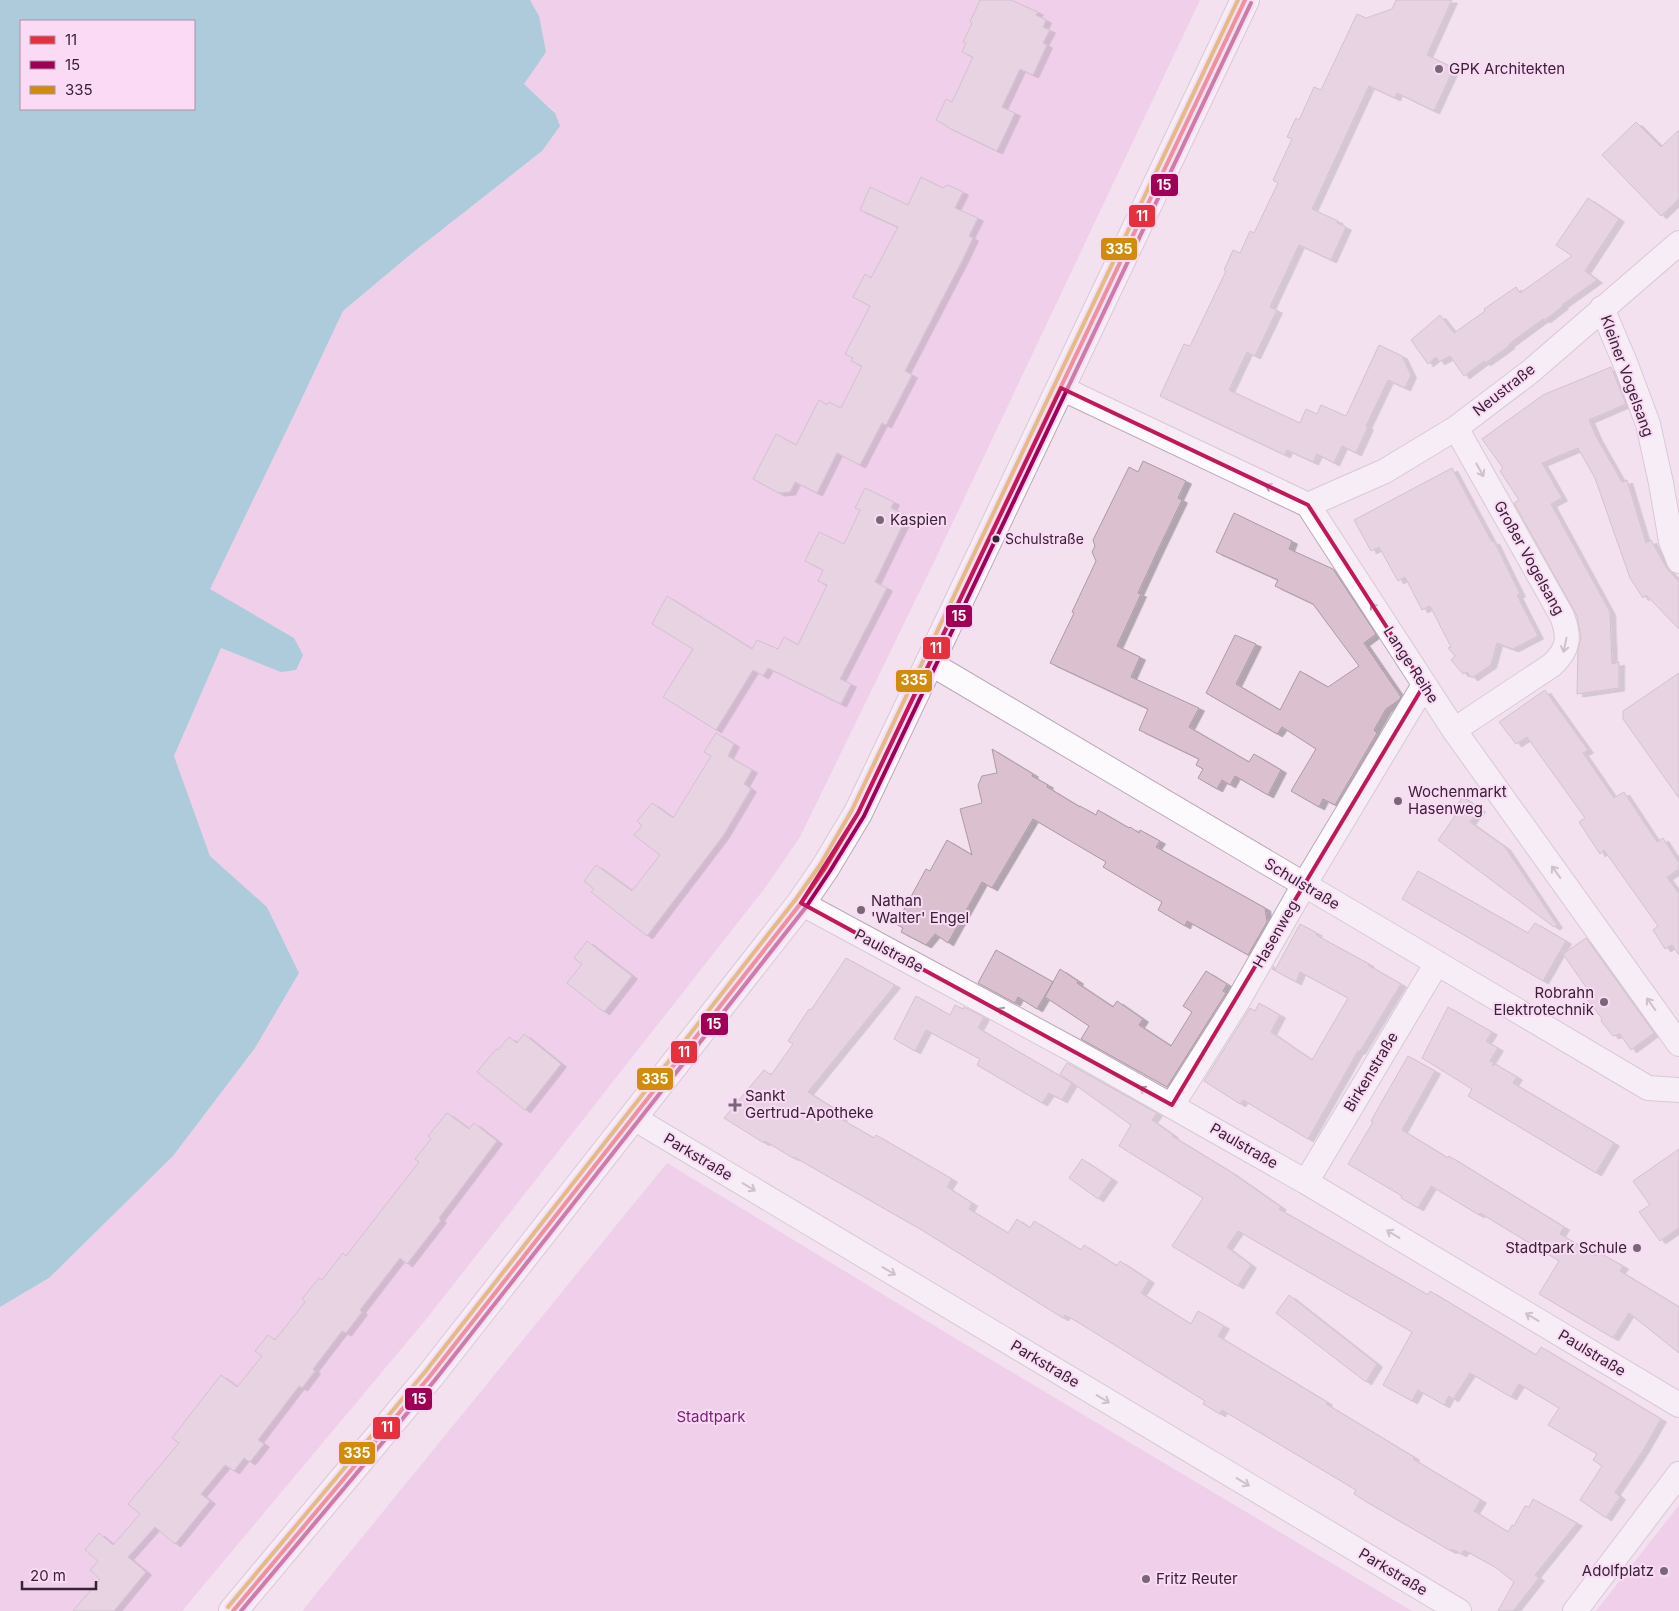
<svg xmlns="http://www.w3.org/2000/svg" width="1679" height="1611" font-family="Inter,sans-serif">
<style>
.green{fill:#eab9e3}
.water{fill:#59afc1;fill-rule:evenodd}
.building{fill:#dbc1d0;stroke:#ac9aa5;filter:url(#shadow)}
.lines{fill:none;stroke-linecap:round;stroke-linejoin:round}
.minor-casing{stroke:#baa9b8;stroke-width:26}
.secondary-casing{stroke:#baa9b8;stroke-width:30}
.minor{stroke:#fdfafd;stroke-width:24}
.secondary{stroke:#fdfafd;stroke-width:28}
.bus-1-casing{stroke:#fadaf5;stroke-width:8}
.bus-2-casing{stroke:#fadaf5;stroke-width:8}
.bus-3-casing{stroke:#fadaf5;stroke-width:8}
.bus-1{stroke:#e7303d;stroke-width:4}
.bus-2{stroke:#9f0055;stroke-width:4}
.bus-3{stroke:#d18c0b;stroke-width:4}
.oneway{stroke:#a499a3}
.marked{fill:none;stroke:#c2185b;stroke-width:4;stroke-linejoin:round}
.poi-dot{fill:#796676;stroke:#fadaf5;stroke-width:2}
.bus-dot{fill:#372335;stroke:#fadaf5;stroke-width:2}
.labels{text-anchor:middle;stroke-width:4;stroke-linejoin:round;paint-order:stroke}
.bus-label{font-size:14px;fill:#372335;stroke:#fadaf5;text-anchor:start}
.poi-label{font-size:15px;fill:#372335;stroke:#fadaf5;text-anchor:start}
.street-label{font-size:15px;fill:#372335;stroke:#fadaf5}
.park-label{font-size:15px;fill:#7b1e75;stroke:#fadaf5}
.line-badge{stroke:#fadaf5;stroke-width:2}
.badge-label{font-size:14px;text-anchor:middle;font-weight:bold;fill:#fff}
</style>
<defs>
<filter id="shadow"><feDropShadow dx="5.5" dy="3" stdDeviation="0" flood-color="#0004"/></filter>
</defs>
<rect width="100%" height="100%" fill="#f3e1f0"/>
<path class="green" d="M530,0H1200L934,562L800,837L765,888L428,1317L182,1611H0V1307L49,1278L173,1156L255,1048L299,973L267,907L210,856L174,756L221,648L282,672L294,638L209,589L295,413L343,311L411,254L542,151L555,112L524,84L539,16Z
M667,1163L958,1340L1412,1611H302Z
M1679,1505V1611H1596Z"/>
<path class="water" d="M0,0H530L539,16L546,52L524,84L555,113L560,126L542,151L411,254L343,311L295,413L210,589L294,638L303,655L296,670L281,672L221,648L174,756L210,856L267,907L299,973L255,1048L173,1156L49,1278L0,1307ZM21,21H194V109H21Z"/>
<path class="building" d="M980,0H1011L1038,12L1036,15L1046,20L1043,27L1050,30L1043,43L1047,45L1033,75L1020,69L1002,107L1015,113L997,151L947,127V126L936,120L946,99L952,102L973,57L962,52L966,43L963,42L972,23L970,22Z
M1396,0H1452L1427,55L1454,68L1434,111L1397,93L1395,98L1369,86L1312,209L1338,221L1337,223L1346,227L1331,260L1299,245L1270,307L1277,310L1255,356L1247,352L1229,390L1300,423L1306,409L1317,414L1321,405L1346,416L1379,345L1402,356L1411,375L1405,388L1388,380L1366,426L1368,427L1356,453L1342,446L1334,463L1317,454L1313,462L1287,450L1285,455L1160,396L1184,344L1190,346L1226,271L1224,270L1233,250L1240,253L1250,231L1254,233L1278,183L1273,180L1292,139L1287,137L1296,118L1299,120L1314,87L1321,90L1357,14L1366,18L1392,9Z
M1636,122L1661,147L1679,130V199L1661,216L1602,155Z
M921,177L943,188L948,185L963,192L955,208L978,218L969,236L973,238L962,261L905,371L912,375L886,425L882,423L860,465L837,453L817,493L795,482L790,492L779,493L753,479L776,434L796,445L819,400L827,405L829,402L841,408L862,366L851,361L853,358L845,354L870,306L853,297L865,274L871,278L898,227L860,210L870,187L908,205Z
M1588,198L1619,219L1585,271L1597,280L1562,305L1563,306L1545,320L1543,319L1509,344V346L1485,363L1484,361L1464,376L1450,356L1439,362L1436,357L1428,364L1411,340L1440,315L1454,333L1485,311L1484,309L1516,287L1520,293L1572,256L1556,245Z
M1611,367L1626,404L1589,420L1597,438L1622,482L1627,480L1646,543L1651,540L1666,567L1679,582V629L1646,595L1643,598L1630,578L1595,478L1578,448L1542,463L1562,498L1551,504L1610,612L1612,664L1619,662V688L1577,694L1578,650L1581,637L1577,616L1514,503L1519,500L1500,471L1503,468L1482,439L1543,395Z
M1143,461L1186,481L1178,498L1182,500L1157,552L1138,593L1141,594L1117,646L1140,657L1131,677L1199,708L1189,727L1249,762L1254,754L1281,770L1268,795L1235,776L1230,785L1222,780L1217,789L1198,778L1203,769L1196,765L1199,759L1139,730L1148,709L1050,663L1074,613L1072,612L1096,561L1092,552L1095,546L1093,540L1129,467L1138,472Z
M1452,468L1492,542L1494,541L1520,594L1517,595L1538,636L1513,649L1497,643L1491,665L1472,678L1467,672L1463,674L1451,660L1455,656L1448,648L1451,647L1430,606L1422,610L1405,577L1398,581L1379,547L1371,551L1354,520Z
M865,488L894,502L891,508L907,516L875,582L887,588L840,679L851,684L841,704L768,668L763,676L753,670L716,730L663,697L693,649L652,624L667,596L752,649L757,640L778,649L784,637L798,645L827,585L818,581L823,570L805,561L819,532L844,544L860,510L855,508Z
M1234,513L1292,541L1289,549L1333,569L1376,634L1364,643L1401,697L1399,700L1386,709L1374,730L1377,733L1335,805L1323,799L1319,807L1291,791L1316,749L1282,727L1277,734L1206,693L1235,635L1256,644L1236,684L1280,710L1300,671L1328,687L1359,666L1313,604L1275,586L1278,580L1216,552Z
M1679,673V798L1623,719V711Z
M1545,690L1588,750L1583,753L1614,798L1624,792L1657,842L1663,838L1679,863V869L1667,877L1679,894V955L1672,945L1665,949L1653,930L1658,926L1604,850L1600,854L1579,822L1585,818L1527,737L1516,744L1499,722Z
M716,733L734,744L728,756L752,770L744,784L751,789L723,836L647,936L591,892L594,889L584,881L596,865L632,891L660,855L634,835L642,826L637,821L652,803L673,818L711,756L704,752Z
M992,749L1033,774L1032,776L1048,785L1047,787L1080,807V806L1096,815L1098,810L1129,828L1130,827L1139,833L1140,830L1160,841L1156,847L1265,908L1267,922L1248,955L1187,921L1185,926L1158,910L1162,902L1103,867L1106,862L1033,819L992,888L982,882L948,943L935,934L926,945L901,932L903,928L896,924L926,869L930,871L947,840L972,855L960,809L982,803L978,785L982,776L997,773Z
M1463,797L1480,809L1470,822L1505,847L1557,925L1554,927L1438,840L1455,816L1451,813Z
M1418,871L1528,933L1535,923L1566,941L1543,981L1402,899Z
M1300,924L1317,933L1316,935L1369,964L1368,965L1401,984L1360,1051H1358L1308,1139L1243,1100L1240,1104L1204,1081L1250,1008L1255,1011L1259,1003L1280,1015L1271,1032L1312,1060L1348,998L1300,972L1296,982L1272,969L1274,966L1275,970Z
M1586,938L1654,1033L1631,1050L1620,1034L1613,1036L1601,1021L1602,1019L1583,994L1588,990L1563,954Z
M587,941L632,976L604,1012L567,983L582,964L574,958Z
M996,950L1053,982L1037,1009L1018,997L1015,1003L978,983Z
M846,958L895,985L808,1092L838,1111L837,1114L842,1117L841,1119L874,1138L876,1135L952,1179L947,1187L972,1203L969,1209L1008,1233L1017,1219L1030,1228L1034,1221L1081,1250L1084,1245L1117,1266L1120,1261L1149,1280L1141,1293L1191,1324L1198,1311L1224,1326L1218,1336L1327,1402L1326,1404L1414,1457L1413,1459L1481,1500L1474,1511L1508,1532L1512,1525L1514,1526L1525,1506L1529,1507L1533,1499L1577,1523L1535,1575L1539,1578L1513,1611H1498L1514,1582L1495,1567L1464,1550L1461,1554L1452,1549L1451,1551L1365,1501L1354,1494L1356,1490L1222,1410L1220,1414L1203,1404L1205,1401L1076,1321L1065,1315L1063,1318L920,1229L794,1157L793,1158L765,1141L764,1143L724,1118L764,1070L771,1075L793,1044L788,1041L809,1009L811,1010Z
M1060,969L1078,981L1077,983L1113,1007L1117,1001L1143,1019L1139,1025L1171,1046L1192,1012L1183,1006L1206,971L1227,984L1223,991L1226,993L1167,1087L1081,1039L1089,1026L1045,997Z
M916,996L950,1015L955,1005L963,1009L964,1007L984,1017L978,1028L1072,1083L1062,1100L1049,1093L1042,1103L977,1065L980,1059L926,1030L915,1051L894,1039Z
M1448,1007L1492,1032L1486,1041L1498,1048L1490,1061L1494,1063L1492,1066L1495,1064L1517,1077L1513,1083L1614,1143L1596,1173L1468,1096L1472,1089L1422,1058Z
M524,1034L561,1064L525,1110L477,1072L496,1049L498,1050L509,1037L517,1043Z
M1408,1056L1435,1071L1402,1130L1448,1158L1449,1156L1564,1227L1560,1234L1596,1256L1598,1252L1623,1266L1620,1271L1679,1307V1353L1629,1313L1613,1338L1539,1294L1559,1261L1480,1213L1479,1215L1431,1186L1418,1208L1401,1198L1402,1196L1348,1164L1373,1122L1371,1121L1385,1096Z
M1067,1063L1157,1113L1152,1120L1173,1135L1172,1136L1231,1172L1281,1207L1279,1209L1428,1295L1430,1291L1536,1355L1541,1347L1661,1419L1642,1452L1615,1492L1620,1497L1606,1518L1580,1500L1602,1466L1593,1460L1597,1454L1548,1425L1559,1408L1519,1384L1511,1397L1470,1373L1453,1399L1449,1396L1444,1405L1418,1390L1412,1401L1383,1385L1412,1332L1238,1231L1227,1247L1251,1265L1238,1286L1172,1246L1203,1198L1119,1146L1131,1125L1060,1074Z
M447,1113L469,1129L474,1123L497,1141L439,1218L441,1220L407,1264L400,1258L360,1310L362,1312L346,1333L342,1331L313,1369L315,1371L302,1388L299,1386L258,1440L264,1444L250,1462L244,1458L234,1471L225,1465L201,1494L210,1501L175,1544L155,1527L128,1557L146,1572L114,1611H73L100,1579L90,1570L98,1561L85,1550L99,1533L113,1545L140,1514L128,1504L179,1443L172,1438L221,1375L237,1387L262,1356L255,1351L268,1335L275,1340L305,1302L302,1299L319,1278L322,1280L343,1253L346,1256L419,1162L415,1159L431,1139L428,1136Z
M1679,1149V1228L1660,1241L1639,1212L1650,1205L1633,1181Z
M1082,1159L1112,1179L1098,1199L1069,1178Z
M1289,1295L1377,1364L1366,1382L1276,1313Z"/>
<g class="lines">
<defs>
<path id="minor" d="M1602,308L1626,365L1648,424L1661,483L1671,541L1679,561
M1061,388L1308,505L1454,730L1679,1044
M1308,505L1385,471L1456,428L1531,371L1679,243
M930,663L1648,1088L1679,1090
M1454,730L1552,665C1569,649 1570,637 1562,616L1456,428
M801,903L1071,1049L1306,1182L1679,1405
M1172,1105L1239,999L1304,885L1424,685
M632,1117L1459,1611
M1306,1182L1437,963
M1575,1611L1679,1474"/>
<path id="secondary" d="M233,1611L430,1376L801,903L825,868L858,813L1245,0"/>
</defs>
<use href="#minor" class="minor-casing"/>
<use href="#secondary" class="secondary-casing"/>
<use href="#minor" class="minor"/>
<use href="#secondary" class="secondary"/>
<defs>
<path id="bus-1" d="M233,1611L430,1376L801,903L825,868L858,813L1245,0"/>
<path id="bus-2" d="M241,1611L435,1380L806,907L830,871L864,816L1251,3"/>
<path id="bus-3" d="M228,1607L425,1372L796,899L820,865L852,810L1238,0"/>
</defs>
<use href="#bus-1" class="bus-1-casing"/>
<use href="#bus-2" class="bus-2-casing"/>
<use href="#bus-3" class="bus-3-casing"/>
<use href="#bus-1" class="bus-1"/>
<use href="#bus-2" class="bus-2"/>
<use href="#bus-3" class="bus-3"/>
</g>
<defs><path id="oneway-shaft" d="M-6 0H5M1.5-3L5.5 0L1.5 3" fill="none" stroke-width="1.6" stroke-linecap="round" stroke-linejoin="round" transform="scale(1.25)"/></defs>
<g class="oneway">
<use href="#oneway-shaft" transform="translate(1480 470) rotate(61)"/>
<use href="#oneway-shaft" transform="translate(1272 488) rotate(-155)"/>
<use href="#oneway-shaft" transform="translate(1375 609) rotate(-123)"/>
<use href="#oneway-shaft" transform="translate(1565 645) rotate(102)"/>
<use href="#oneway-shaft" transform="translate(1556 872) rotate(-126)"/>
<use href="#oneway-shaft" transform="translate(1651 1004) rotate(-126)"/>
<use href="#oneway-shaft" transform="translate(1004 1012) rotate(-152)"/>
<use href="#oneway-shaft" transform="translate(1146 1091) rotate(-151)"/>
<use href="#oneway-shaft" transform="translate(749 1187) rotate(31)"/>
<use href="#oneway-shaft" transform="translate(1393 1234) rotate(-149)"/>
<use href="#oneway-shaft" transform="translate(889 1271) rotate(31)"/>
<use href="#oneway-shaft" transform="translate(1532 1317) rotate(-149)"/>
<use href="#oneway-shaft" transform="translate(1103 1399) rotate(31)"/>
<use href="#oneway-shaft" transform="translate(1243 1482) rotate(31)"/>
</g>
<path d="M0 0H1679V1611H0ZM1061,388L1308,505L1424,685L1172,1105L801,903L858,813Z" fill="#f3e1f0" fill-opacity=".55" fill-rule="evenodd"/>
<path class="marked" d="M1061,388L1308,505L1424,685L1172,1105L801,903L858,813Z"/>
<g class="poi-dot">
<circle cx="1439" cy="69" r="5"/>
<circle cx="880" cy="520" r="5"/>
<circle cx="1398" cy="801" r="5"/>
<circle cx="861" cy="910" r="5"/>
<circle cx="1604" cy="1002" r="5"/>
<path d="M732.5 1097.5h5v5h5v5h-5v5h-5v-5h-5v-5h5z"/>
<circle cx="1637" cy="1248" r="5"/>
<circle cx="1664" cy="1571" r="5"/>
<circle cx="1146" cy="1579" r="5"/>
</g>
<circle class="bus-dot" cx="996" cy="539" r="4.5"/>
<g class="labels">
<g class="bus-label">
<text x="1005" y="544">Schulstraße</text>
</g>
<g class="poi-label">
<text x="1449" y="74">GPK Architekten</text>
<text x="890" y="525">Kaspien</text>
<text x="1408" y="797">Wochenmarkt<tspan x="1408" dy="17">Hasenweg</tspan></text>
<text x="871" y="906">Nathan<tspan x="871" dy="17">'Walter' Engel</tspan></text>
<text x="1594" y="998" text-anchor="end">Robrahn<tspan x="1594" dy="17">Elektrotechnik</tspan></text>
<text x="745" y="1101">Sankt<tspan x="745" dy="17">Gertrud-Apotheke</tspan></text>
<text x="1627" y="1253" text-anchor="end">Stadtpark Schule</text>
<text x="1654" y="1576" text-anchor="end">Adolfplatz</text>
<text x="1156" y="1584">Fritz Reuter</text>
</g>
<g class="street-label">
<text transform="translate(1627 376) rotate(70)" y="5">Kleiner Vogelsang</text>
<text transform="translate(1504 390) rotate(-38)" y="5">Neustraße</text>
<text transform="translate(1529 558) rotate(61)" y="5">Großer Vogelsang</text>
<text transform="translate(1411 665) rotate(57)" y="5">Lange Reihe</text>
<text transform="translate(1302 884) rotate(31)" y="5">Schulstraße</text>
<text transform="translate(1276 934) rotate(-60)" y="5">Hasenweg</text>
<text transform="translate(889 951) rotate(28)" y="5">Paulstraße</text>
<text transform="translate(1371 1072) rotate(-59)" y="5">Birkenstraße</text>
<text transform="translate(1244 1146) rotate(30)" y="5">Paulstraße</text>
<text transform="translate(698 1157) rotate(31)" y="5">Parkstraße</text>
<text transform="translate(1592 1353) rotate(31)" y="5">Paulstraße</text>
<text transform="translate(1045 1364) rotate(31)" y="5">Parkstraße</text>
<text transform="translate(1393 1572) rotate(31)" y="5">Parkstraße</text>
</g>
<g class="park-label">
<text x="711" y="1422">Stadtpark</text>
</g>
</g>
<g class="line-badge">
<rect x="1150" y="173" width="29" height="24" rx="5" fill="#9f0055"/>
<rect x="1128" y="204" width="28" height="24" rx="5" fill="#e7303d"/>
<rect x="1100" y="237" width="38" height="24" rx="5" fill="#d18c0b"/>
<rect x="945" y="604" width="28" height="24" rx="5" fill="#9f0055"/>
<rect x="922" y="636" width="29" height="24" rx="5" fill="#e7303d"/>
<rect x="895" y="669" width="38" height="24" rx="5" fill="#d18c0b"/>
<rect x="700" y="1012" width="29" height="24" rx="5" fill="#9f0055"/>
<rect x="670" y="1040" width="28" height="24" rx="5" fill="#e7303d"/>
<rect x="636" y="1067" width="38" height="24" rx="5" fill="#d18c0b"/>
<rect x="404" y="1387" width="29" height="24" rx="5" fill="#9f0055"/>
<rect x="372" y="1416" width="29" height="24" rx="5" fill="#e7303d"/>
<rect x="338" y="1441" width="38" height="24" rx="5" fill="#d18c0b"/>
</g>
<g class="badge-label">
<text x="1164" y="190">15</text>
<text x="1142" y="221">11</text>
<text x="1119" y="254">335</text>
<text x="959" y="621">15</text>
<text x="936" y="653">11</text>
<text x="914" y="685">335</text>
<text x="714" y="1029">15</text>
<text x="684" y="1057">11</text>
<text x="655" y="1084">335</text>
<text x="419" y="1404">15</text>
<text x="387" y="1432">11</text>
<text x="357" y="1458">335</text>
</g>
<rect x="20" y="20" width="175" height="90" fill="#fadaf5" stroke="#ac91a8"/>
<rect x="30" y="36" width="25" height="8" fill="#e7303d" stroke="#ac91a8"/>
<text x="65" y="45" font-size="15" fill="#372335">11</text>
<rect x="30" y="61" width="25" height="8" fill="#9f0055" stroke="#ac91a8"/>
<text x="65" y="70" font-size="15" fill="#372335">15</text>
<rect x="30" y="86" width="25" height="8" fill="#d18c0b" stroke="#ac91a8"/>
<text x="65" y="95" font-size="15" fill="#372335">335</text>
<path d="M22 1581v8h74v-8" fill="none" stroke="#372335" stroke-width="2.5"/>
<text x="30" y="1581" font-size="15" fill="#372335" stroke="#fadaf5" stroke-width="4" paint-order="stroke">20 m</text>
</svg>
